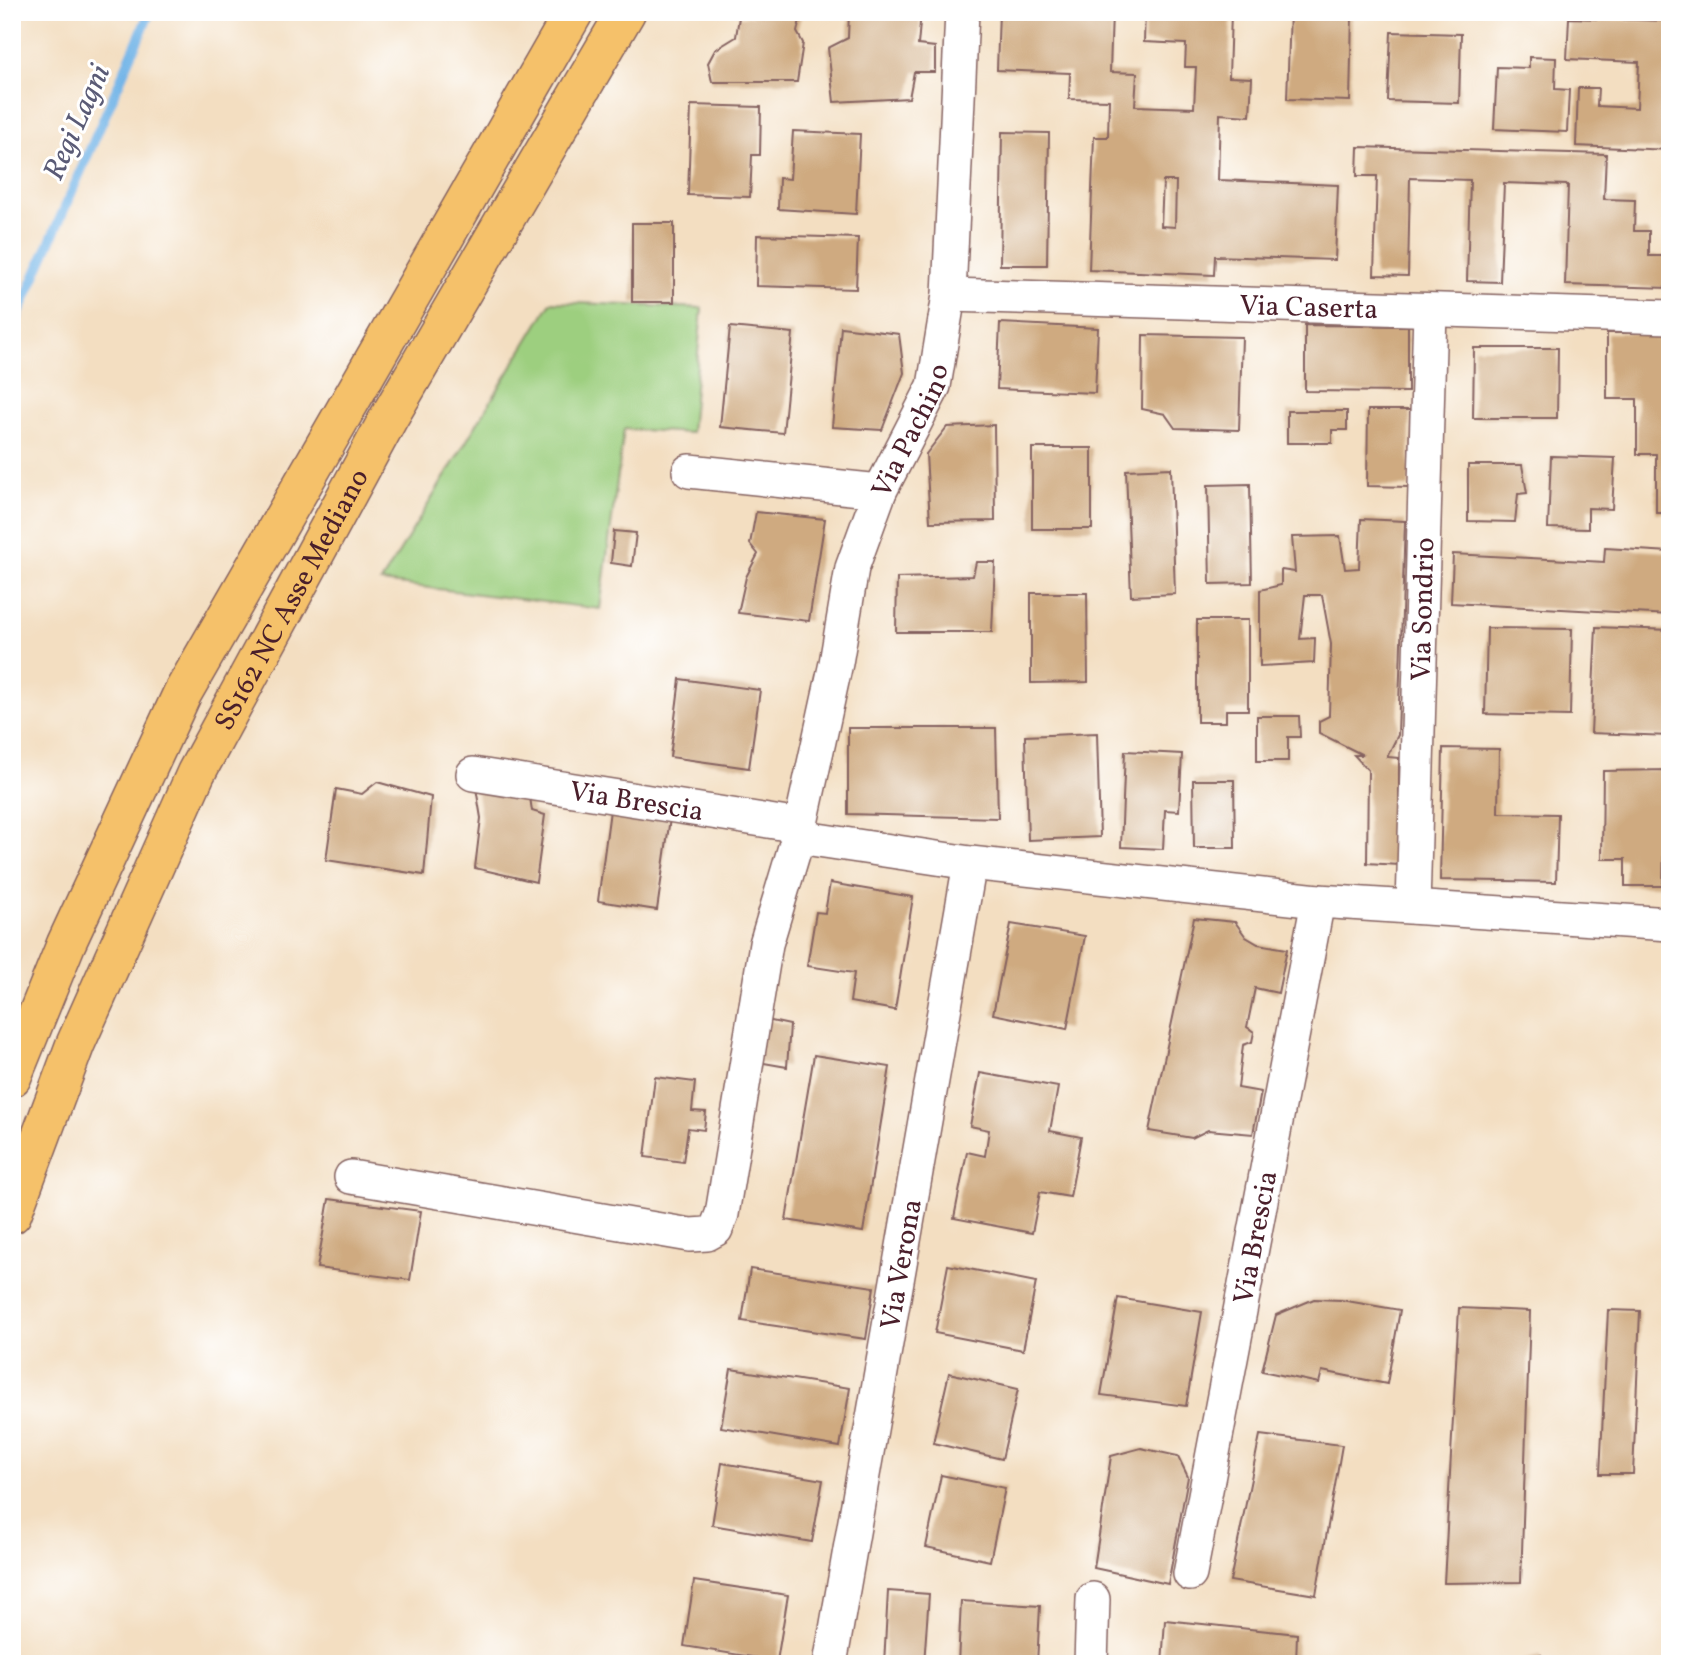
<svg xmlns="http://www.w3.org/2000/svg" width="1682" height="1676" font-family="Vollkorn,serif">
<style>
.green{fill:#9dcf7f;stroke:#747755;stroke-width:2}
.lines{fill:none;stroke-linecap:round;stroke-linejoin:round}
.stream{stroke:#71b4e7;stroke-width:10}
.building{fill:#cfaa80;fill-rule:evenodd}
.minor-casing{stroke:#856260;stroke-width:36}
.trunk-casing{stroke:#856260;stroke-width:41}
.minor{stroke:#fff;stroke-width:33}
.trunk{stroke:#f5c16b;stroke-width:38}
.labels{text-anchor:middle;stroke-width:6;stroke-linejoin:round;paint-order:stroke}
.street-label{font-size:28px;fill:#4a1f2b;stroke:#fff}
.water-label{font-size:30px;font-style:italic;fill:#5a5b76;stroke:#fff}
</style>
<rect width="100%" height="100%" fill="#fff"/>
<filter id="ink" filterUnits="userSpaceOnUse"><feTurbulence type="fractalNoise" baseFrequency=".0143" numOctaves="2"/><feDisplacementMap in="SourceGraphic" scale="14" xChannelSelector="R" yChannelSelector="G"/><feConvolveMatrix kernelMatrix="1 2 1 2 8 2 1 2 1" color-interpolation-filters="sRGB"/></filter>
<filter id="wash" filterUnits="userSpaceOnUse"><feTurbulence type="fractalNoise" baseFrequency=".00686" numOctaves="4" result="noise"/><feDisplacementMap in="SourceGraphic" scale="28" xChannelSelector="R" yChannelSelector="G"/><feGaussianBlur stdDeviation="1.57" result="paint"/><feColorMatrix in="noise" values="0 0 0 0 0 0 0 0 0 0 0 0 0 0 0 0 0 1.4 0 .05"/><feComposite in="paint" operator="in"/></filter>
<g filter="url(#wash)">
<rect width="100%" height="100%" fill="#f3dec1"/>
<path class="green" d="M551,302L702,308L691,433L624,429L600,609L381,582Z"/>
<g class="lines">
<path class="stream" d="M12,329L150,12"/>
</g>
<g id="blocks">
<path class="building" d="M756,12H802L797,32L803,43L797,82H712L708,63L715,50L736,37L739,17L756,15Z
M849,12H921L918,45L935,47V72H914L909,98L834,102L828,48L848,38Z
M999,12H1112L1110,72L1137,73L1135,106L1194,108L1196,67H1185L1186,44L1144,42L1145,12H1231L1229,77L1252,78L1250,116L1220,114L1218,180L1338,185L1335,260L1215,256L1214,275L1089,270L1094,137H1108L1109,100L1069,99L1070,73L997,70ZM1163,181H1176L1175,227L1161,226Z
M1290,12L1352,13L1350,101L1287,99Z
M1569,18L1670,21V150L1576,146L1578,88H1598L1597,106L1637,108L1639,62L1567,59Z
M1391,32L1461,34L1459,103L1388,101Z
M1529,57L1556,58L1555,89L1569,90L1567,132L1494,129L1497,67L1529,68Z
M691,105L761,107L760,155H752L750,197L688,195Z
M793,131L860,134L856,214L778,209L779,178L790,179Z
M1002,132L1049,133L1047,265H1000Z
M1358,147L1606,154L1604,199L1635,200L1634,231H1649V256H1670V288L1565,285L1568,185L1504,183L1500,282L1467,281L1470,180L1410,178L1408,276L1374,275L1377,176H1357Z
M632,223H674V302H632Z
M757,235L858,238L856,289L756,286Z
M1000,323L1098,328L1095,393L997,389Z
M1305,325L1408,326V392L1305,391Z
M730,327L793,333L783,433L720,427Z
M841,327L899,334L904,373L882,430L832,427Z
M1607,333H1670V513H1656V454H1637V399H1607Z
M1143,335L1242,337L1239,430L1175,428L1165,414L1142,409Z
M1474,348H1558L1557,418H1473Z
M1368,410H1410L1409,487L1367,486Z
M1287,411H1347V430H1332V443H1287Z
M994,425L995,521L930,522L926,454L947,427Z
M1032,448H1092V529H1032Z
M1551,456L1615,458L1612,509L1588,508V529L1548,528Z
M1468,465H1522L1527,493L1518,494L1515,522L1468,521Z
M1171,468L1175,594L1131,596L1126,470Z
M1250,484L1252,583L1210,584L1208,485Z
M756,512L825,519L809,621L738,613L746,577L758,554L750,544Z
M1361,519L1405,521L1398,735L1387,757L1399,758V865L1367,863L1368,770L1354,755H1363L1319,733V721L1329,716L1331,644L1322,595H1305L1300,639L1315,638L1314,663L1260,666V590L1281,585V570L1295,572L1292,537L1340,536L1345,569L1359,568Z
M614,531L636,533L632,566L611,563Z
M1605,548L1670,552V615L1451,603L1453,554L1604,562Z
M976,562H995L992,632H896L897,578L973,576Z
M1031,593H1087L1088,682L1031,683Z
M1197,620H1248V710H1226V722H1197Z
M1596,627L1670,630V736L1591,733Z
M1487,628L1572,629L1570,716L1485,714Z
M680,679L760,690L749,768L670,757Z
M1257,716H1299L1300,737H1288V761H1257Z
M848,728H996L998,818L848,814Z
M1097,733L1100,837L1028,840L1025,736Z
M1443,748L1499,749L1498,813L1558,814L1556,882L1440,880Z
M1125,751L1182,754L1179,811L1165,810L1163,849L1121,847Z
M1670,770V842H1664L1663,886H1625V859H1602L1603,771Z
M1193,780H1234L1235,848H1194Z
M377,782L431,797L424,875L326,860L336,789L362,794Z
M476,788L530,797L532,811L545,815L536,882L475,868L481,818Z
M610,810L670,818L657,910L598,901Z
M830,883L913,897L895,1010L850,1002L854,973L807,966L816,912L825,913Z
M1194,918L1235,922L1246,937L1258,944L1287,949L1278,993L1255,988L1247,1027L1254,1032L1252,1042L1243,1045L1238,1088L1261,1092L1253,1134L1208,1130L1192,1138L1149,1131Z
M1011,924L1085,936L1067,1029L993,1014Z
M762,1019L790,1025L787,1067L758,1062Z
M814,1055L890,1067L863,1232L786,1220Z
M980,1073L1058,1087L1050,1131L1081,1137L1070,1197L1040,1192L1032,1233L954,1218L967,1152L985,1156L989,1130L970,1126Z
M655,1077L695,1082L692,1111L706,1112L704,1130L688,1128L683,1162L645,1157Z
M329,1199L421,1211L410,1280L317,1268Z
M948,1265L1036,1282L1023,1350L935,1333Z
M750,1269L874,1287L866,1339L742,1321Z
M1118,1298L1202,1312L1186,1406L1101,1395Z
M1314,1299L1341,1300L1400,1310L1387,1384L1322,1371L1319,1383L1262,1371L1276,1315Z
M1459,1308L1530,1311L1521,1582L1444,1583Z
M1608,1310L1640,1311L1633,1474H1600Z
M731,1369L850,1388L840,1447L721,1427Z
M949,1373L1018,1389L1002,1459L933,1443Z
M1260,1435L1342,1445L1316,1595L1230,1581Z
M1141,1448L1178,1456L1188,1477L1168,1584L1094,1568L1111,1456Z
M722,1463L823,1480L812,1542L712,1525Z
M941,1475L1005,1488L990,1561L926,1547Z
M694,1581L788,1595L777,1661L684,1646Z
M888,1591L929,1594L924,1664H884Z
M961,1601L1040,1606L1037,1664H958Z
M1165,1620L1297,1634L1296,1664H1162Z
M1541,1655L1542,1664H1514V1663Z"/>
</g>
</g>
<g filter="url(#ink)">
<use href="#blocks" fill-opacity="0" stroke="#856260" stroke-width="2"/>
<g class="lines">
<defs>
<g id="minor">
<path id="s1" d="M949,295L1670,317"/>
<path d="M689,471L880,491"/>
<path id="s2" d="M473,774L800,826"/>
<path d="M798,837L970,863L1318,901L1670,924"/>
<path id="s3" d="M1413,907L1430,311"/>
<path id="s4" d="M351,1177L690,1235L707,1234L716,1229L722,1214L766,944L798,837L836,663L852,568L880,491L934,386L949,295L962,12"/>
<path id="s5" d="M1190,1574L1318,901"/>
<path id="s6" d="M830,1664L970,863"/>
<path d="M1091,1664L1093,1599"/>
</g>
<g id="trunk">
<path d="M12,1077L66,944L182,694L574,12"/>
<path id="s7" d="M12,1214L75,1045L196,773L388,419L626,12"/>
</g>
</defs>
<use href="#minor" class="minor-casing"/>
<use href="#trunk" class="trunk-casing"/>
<use href="#minor" class="minor"/>
<use href="#trunk" class="trunk"/>
</g>
</g>
<g class="labels">
<g class="street-label">
<text dy="10" stroke="none"><textPath href="#s1" startOffset="360">Via Caserta</textPath></text>
<text dy="10" stroke="none"><textPath href="#s4" startOffset="1197">Via Pachino</textPath></text>
<text dy="10" stroke="none"><textPath href="#s7" startOffset="676">SS162 NC Asse Mediano</textPath></text>
<text dy="10" stroke="none"><textPath href="#s3" startOffset="298">Via Sondrio</textPath></text>
<text dy="10" stroke="none"><textPath href="#s2" startOffset="166">Via Brescia</textPath></text>
<text dy="10" stroke="none"><textPath href="#s5" startOffset="343">Via Brescia</textPath></text>
<text dy="10" stroke="none"><textPath href="#s6" startOffset="406">Via Verona</textPath></text>
</g>
<g class="water-label">
<text transform="translate(76 122) rotate(-66)" y="10">Regi Lagni</text>
</g>
</g>
<rect width="1682" height="1676" fill="none" stroke="#fff" stroke-width="42"/>
</svg>
